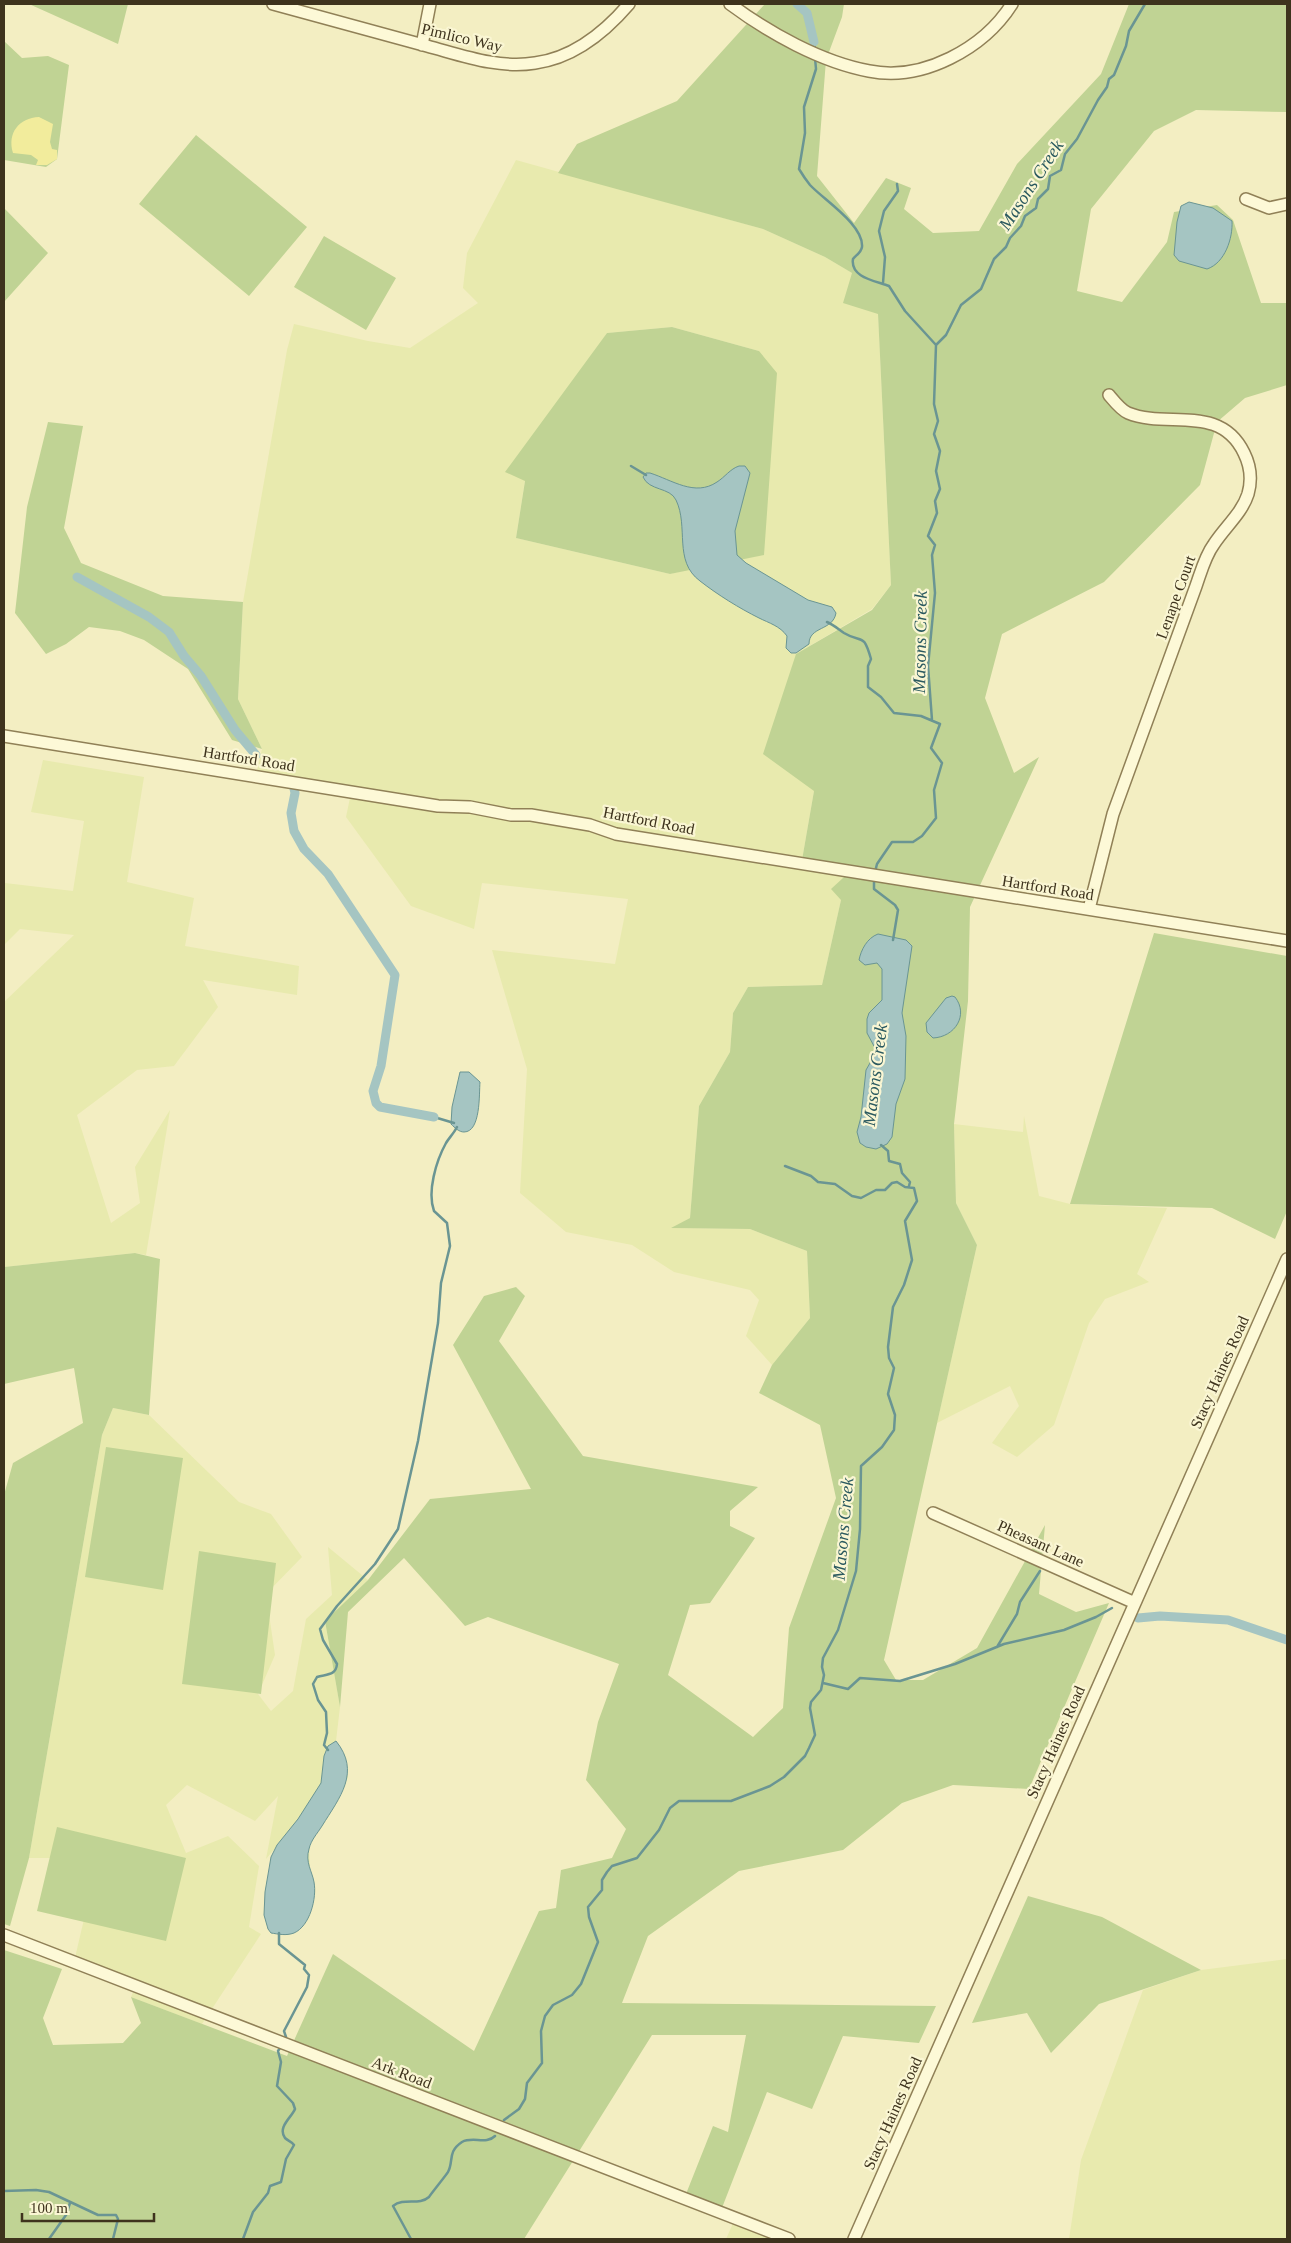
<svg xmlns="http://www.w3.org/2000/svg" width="1291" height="2243" font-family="Georgia,serif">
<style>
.farmland{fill:#e8eaae;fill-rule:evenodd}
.green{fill:#c0d394}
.sand{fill:#f2ec9c}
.water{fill:#a5c5c2;stroke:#6a9593}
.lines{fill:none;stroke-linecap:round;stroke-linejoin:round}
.stream{stroke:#6a9593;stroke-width:2.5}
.canal{stroke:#a5c5c2;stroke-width:9}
.minor-casing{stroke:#908057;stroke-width:14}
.minor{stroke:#fdf9d7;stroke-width:11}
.labels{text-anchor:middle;stroke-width:4.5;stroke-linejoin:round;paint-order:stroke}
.street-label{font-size:16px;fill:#3e331d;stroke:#faf6d3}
.water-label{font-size:18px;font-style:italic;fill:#2a595f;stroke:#faf6d3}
</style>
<rect width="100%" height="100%" fill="#f3eec2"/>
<path class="farmland" d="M516,160L763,229L825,257L852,273L878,313L891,585L872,609L796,654L814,791L802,860L855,867L841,900L822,985L748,987L733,1013L730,1052L699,1106L690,1218L673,1228L750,1229L807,1251L810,1318L772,1365L746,1336L759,1300L750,1290L674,1272L632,1245L566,1232L520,1193L527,1069L492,950L615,964L628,899L482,883L474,929L411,906L346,817L352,788L257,771L262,749L238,699L243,602L287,350L294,324L368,341L410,348L478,303L463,288L467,253ZM672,327L759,351L689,569L670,574L516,538L525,480L607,333Z
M43,760L144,777L127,882L194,898L185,946L299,966L297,995L203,980L218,1007L174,1066L137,1070L77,1115L111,1223L140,1203L135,1167L170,1110L146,1255L135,1253L4,1267V1002L74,935L20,929L4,945V887L5,883L73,891L84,821L31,812Z
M1024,1116L1039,1196L1070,1204L1167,1208L1137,1274L1149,1282L1105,1299L1089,1323L1054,1425L1017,1457L992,1443L1019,1406L1010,1386L937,1423L977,1245L956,1203L954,1124L1023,1132Z
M113,1408L149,1415L239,1502L271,1514L302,1557L266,1594L275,1655L258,1694L271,1711L293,1691L306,1619L332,1595L328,1547L368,1580L325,1621L340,1707L336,1741L348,1777L309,1847L312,1908L277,1846L266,1859L278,1796L255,1821L187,1785L166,1805L186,1853L228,1836L259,1866L249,1927L261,1934L202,2024L131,1997L135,1988L74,1962L95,1872L80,1858H29L102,1435Z
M1287,1959V2239H1069L1081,2160L1143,1990L1201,1970Z
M735,2219L789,2239H726Z"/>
<path class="green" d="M29,4H128L118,44Z
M765,4H844L842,17L826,60L817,176L854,223L886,178L911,188L904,209L933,233L979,231L1017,164L1101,74L1129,4H1287V112L1196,110L1154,131L1091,209L1077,291L1122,302L1167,242L1174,212L1217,205L1233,220L1261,303H1287V385L1245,398L1217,422L1200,485L1104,582L1002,634L985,698L1014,773L1039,757L970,907L968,1001L954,1124L956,1203L977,1245L884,1660L896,1680H923L977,1648L1045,1525L1039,1594L1076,1612L1109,1603L1029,1789L953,1785L902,1803L843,1850L739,1871L648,1936L622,2003L936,2006L919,2043L843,2036L812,2109L767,2092L720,2213L684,2199L713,2126L728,2132L746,2035H652L524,2239H4V1950L62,1969L43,2018L53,2045L123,2043L141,2023L131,1997L287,2056L333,1954L474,2051L539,1911L556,1908L561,1870L612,1858L626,1829L586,1780L598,1722L619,1664L488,1617L465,1626L404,1558L348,1612L340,1707L325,1621L368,1580L430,1499L531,1489L453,1345L484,1296L516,1287L525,1296L499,1341L583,1456L758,1487L730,1511V1526L755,1538L710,1603L690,1605L668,1675L753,1737L783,1708L789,1628L836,1498L820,1425L759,1393L772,1365L810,1318L807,1251L750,1229L671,1228L690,1218L699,1106L730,1052L733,1013L748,987L822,985L841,900L831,889L855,867L802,860L814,791L763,754L796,654L872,610L891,585L878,314L843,303L852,273L825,257L763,229L558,173L577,144L677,101Z
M4,41L22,58L48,56L69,65L57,159L46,167L4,160Z
M196,135L307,227L249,296L139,204Z
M4,208L48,253L4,302Z
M324,236L396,278L366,330L294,287Z
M672,327L759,351L777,373L764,555L670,574L516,538L525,481L505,472L607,333Z
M48,422L83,426L64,528L81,563L163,596L243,602L238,699L262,749L232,740L188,669L144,640L120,631L89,627L66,644L46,654L15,613L27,507Z
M1154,933L1287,956V1211L1275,1239L1212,1208L1070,1204Z
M135,1253L160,1259L149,1415L113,1408L102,1435L29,1858L10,1926L4,1924V1495L13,1463L83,1423L74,1368L4,1384V1267Z
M106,1447L183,1458L163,1590L85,1577Z
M199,1551L276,1563L261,1694L182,1684Z
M57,1827L186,1858L166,1941L37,1911Z
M1028,1896L1102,1917L1201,1970L1099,2004L1051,2053L1027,2013L972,2023Z"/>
<path class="sand" d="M39,117L53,124L50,142L52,149L57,150V159L47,165H36L38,160L31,155L13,153C7,133 19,118 39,117Z"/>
<path class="water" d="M1189,202L1213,208L1232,221C1233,238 1225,263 1207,269L1179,261L1174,255L1177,222L1181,206Z
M739,466H745L750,473L735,531L737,555L746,563L808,600L832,607L836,613C833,631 809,626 809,644L796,653H791L786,648L787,636C780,626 769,623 759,618C739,608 718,595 700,581C673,561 689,527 676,500C670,487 649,491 643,477L646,473H650C672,480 695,497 717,482C725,477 730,469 739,466Z
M878,934L906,940L912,946L902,1013L906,1036L905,1079L896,1104L892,1137L887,1144L876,1149L866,1147L860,1143L857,1132L861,1117L866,1070L874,1056L875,1048L867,1033V1019L869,1013L882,1000V969L877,963L865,965L859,960C861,950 867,938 878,934Z
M952,996L955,997C969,1015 955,1037 933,1038L927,1032L926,1023L946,998Z
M460,1072H469L480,1082C479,1094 481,1132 464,1132C459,1132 455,1128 451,1124L452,1107Z
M336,1741C361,1772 340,1797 322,1826C317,1834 311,1840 309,1849C305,1862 312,1871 314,1882C317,1898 310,1926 294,1933C286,1936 278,1934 271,1933L268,1929L264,1915L265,1892L271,1857L277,1845L298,1819L321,1783L324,1756L328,1746Z"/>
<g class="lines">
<path class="stream" d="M814,42L815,50
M815,58L816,69L804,107L805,133L799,169C802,174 806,180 810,185C824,200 864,225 862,247C861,253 856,255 853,259C850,278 877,281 889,286L905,311L936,345
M883,283L885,257L879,231L884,211L898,191L897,184
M631,466L646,475
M827,622C834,625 838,629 844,633C862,644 863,631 871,659L868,666V687L881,697L894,713L921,716L940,724L931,748L942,763L934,790L936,818L922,836L913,842H892L877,864L875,872
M932,720L928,666L935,593L932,555L935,545L928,536L937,513L935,501L940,489L936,471L940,451L934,434L938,421L934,404L936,345L946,335L961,305L981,289L994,259L1006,247L1010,238L1021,226L1025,216L1036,208L1038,199L1048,189L1050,176L1061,170L1065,154L1077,139L1098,100L1107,87L1109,79L1114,75L1126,46L1129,31L1145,4
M874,878V889L895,905L898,910L893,940
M434,1117L454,1123
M881,1145L888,1151L889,1161L900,1164L902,1173L910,1182L909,1186
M997,1647L1017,1614L1020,1602L1040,1571
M823,1683L848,1689L860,1678L900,1681L955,1664L1004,1644L1064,1630L1096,1617L1112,1608
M328,1750L324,1745L327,1733L326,1712L318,1700L313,1684L317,1677C326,1674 336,1676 337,1664L323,1640L320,1629L337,1606L375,1564L398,1529L418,1441L438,1323L441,1283L450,1246L447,1223L434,1211C427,1192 436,1161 446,1143C449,1138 454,1133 457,1127
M279,1933V1944L305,1965L304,1969L309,1975L307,1987L284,2031L286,2037
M504,2120L519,2109L525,2099L527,2083L542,2063L541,2031L545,2016L553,2005L572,1995L581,1984L598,1942L589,1917L588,1907L602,1890V1880L607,1872L612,1866L637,1858L659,1830L670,1808L679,1801H731L770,1786L784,1777L805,1756L809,1748L815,1735L810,1708L811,1702L821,1690L824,1675L822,1667L823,1658L838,1630L856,1571L860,1529L861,1466L882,1447L894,1430L895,1415L888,1394L894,1368L889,1358L888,1347L893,1307L904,1285L912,1260L905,1221L917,1201L914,1188L905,1187L897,1182L892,1183L885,1190H876L861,1198L852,1196L835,1184L818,1182L811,1176L785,1166
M4,2191L36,2190L49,2192L98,2215H116L118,2219L113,2239
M49,2239L66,2215L70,2203
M243,2239L253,2212L268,2193L270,2186L281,2182L286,2159L294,2145C292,2142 288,2141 285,2138C277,2127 292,2117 295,2109L293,2103L277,2086L281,2062L278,2051L280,2048
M411,2239L393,2206C404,2197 419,2206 429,2197C430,2195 447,2174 448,2172C454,2161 447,2152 462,2142C473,2136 486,2145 495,2136"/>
<path class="canal" d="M797,4L807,13L814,42
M77,577L149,617L169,632L184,656L201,676L235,730L256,755
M293,784L295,793L291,813L294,831L304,849L328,874L395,975L381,1066L373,1091L376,1103L380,1107L434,1117
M1138,1618L1160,1616L1228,1620L1287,1640"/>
<defs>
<path id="minor" d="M273,4C324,18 375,32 427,46C461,55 498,69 535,63C573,58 605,32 629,4
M730,4C769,33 821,62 869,71C923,82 984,48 1012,4
M422,45L430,4
M1246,199L1269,208L1287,204
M4,736L438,806L470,807L511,815H531L590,825L616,834L1287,941
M1089,909L1113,814L1196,586C1201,572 1205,556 1214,544C1225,527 1242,513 1248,494C1252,480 1250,465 1244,453C1220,403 1167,429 1128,413C1121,410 1114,401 1109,395
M933,1513L1135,1603
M4,1935L789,2239
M854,2239L1287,1259"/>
</defs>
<use href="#minor" class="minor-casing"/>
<use href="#minor" class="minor"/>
</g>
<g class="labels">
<g class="street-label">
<text transform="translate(462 37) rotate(13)" y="6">Pimlico Way</text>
<text transform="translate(1175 597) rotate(-70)" y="6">Lenape Court</text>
<text transform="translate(249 758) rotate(9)" y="6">Hartford Road</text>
<text transform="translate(649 820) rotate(11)" y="6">Hartford Road</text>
<text transform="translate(1048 887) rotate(9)" y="6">Hartford Road</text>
<text transform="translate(1219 1372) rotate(-66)" y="6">Stacy Haines Road</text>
<text transform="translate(1041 1543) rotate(24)" y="6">Pheasant Lane</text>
<text transform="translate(1055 1742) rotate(-66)" y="6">Stacy Haines Road</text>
<text transform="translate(402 2072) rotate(21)" y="6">Ark Road</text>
<text transform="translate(892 2113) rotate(-66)" y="6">Stacy Haines Road</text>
</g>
<g class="water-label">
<text transform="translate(1031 185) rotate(-57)" y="6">Masons Creek</text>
<text transform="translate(920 642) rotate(-89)" y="6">Masons Creek</text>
<text transform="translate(875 1075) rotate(-83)" y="6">Masons Creek</text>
<text transform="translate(843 1529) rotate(-85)" y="6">Masons Creek</text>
</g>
</g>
<rect width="1291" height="2243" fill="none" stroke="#3e331d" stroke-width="10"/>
<path d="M22 2213v8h132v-8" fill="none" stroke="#3e331d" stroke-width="2.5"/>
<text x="30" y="2213" font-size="15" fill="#3e331d" stroke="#faf6d3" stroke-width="4" paint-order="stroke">100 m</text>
</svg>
